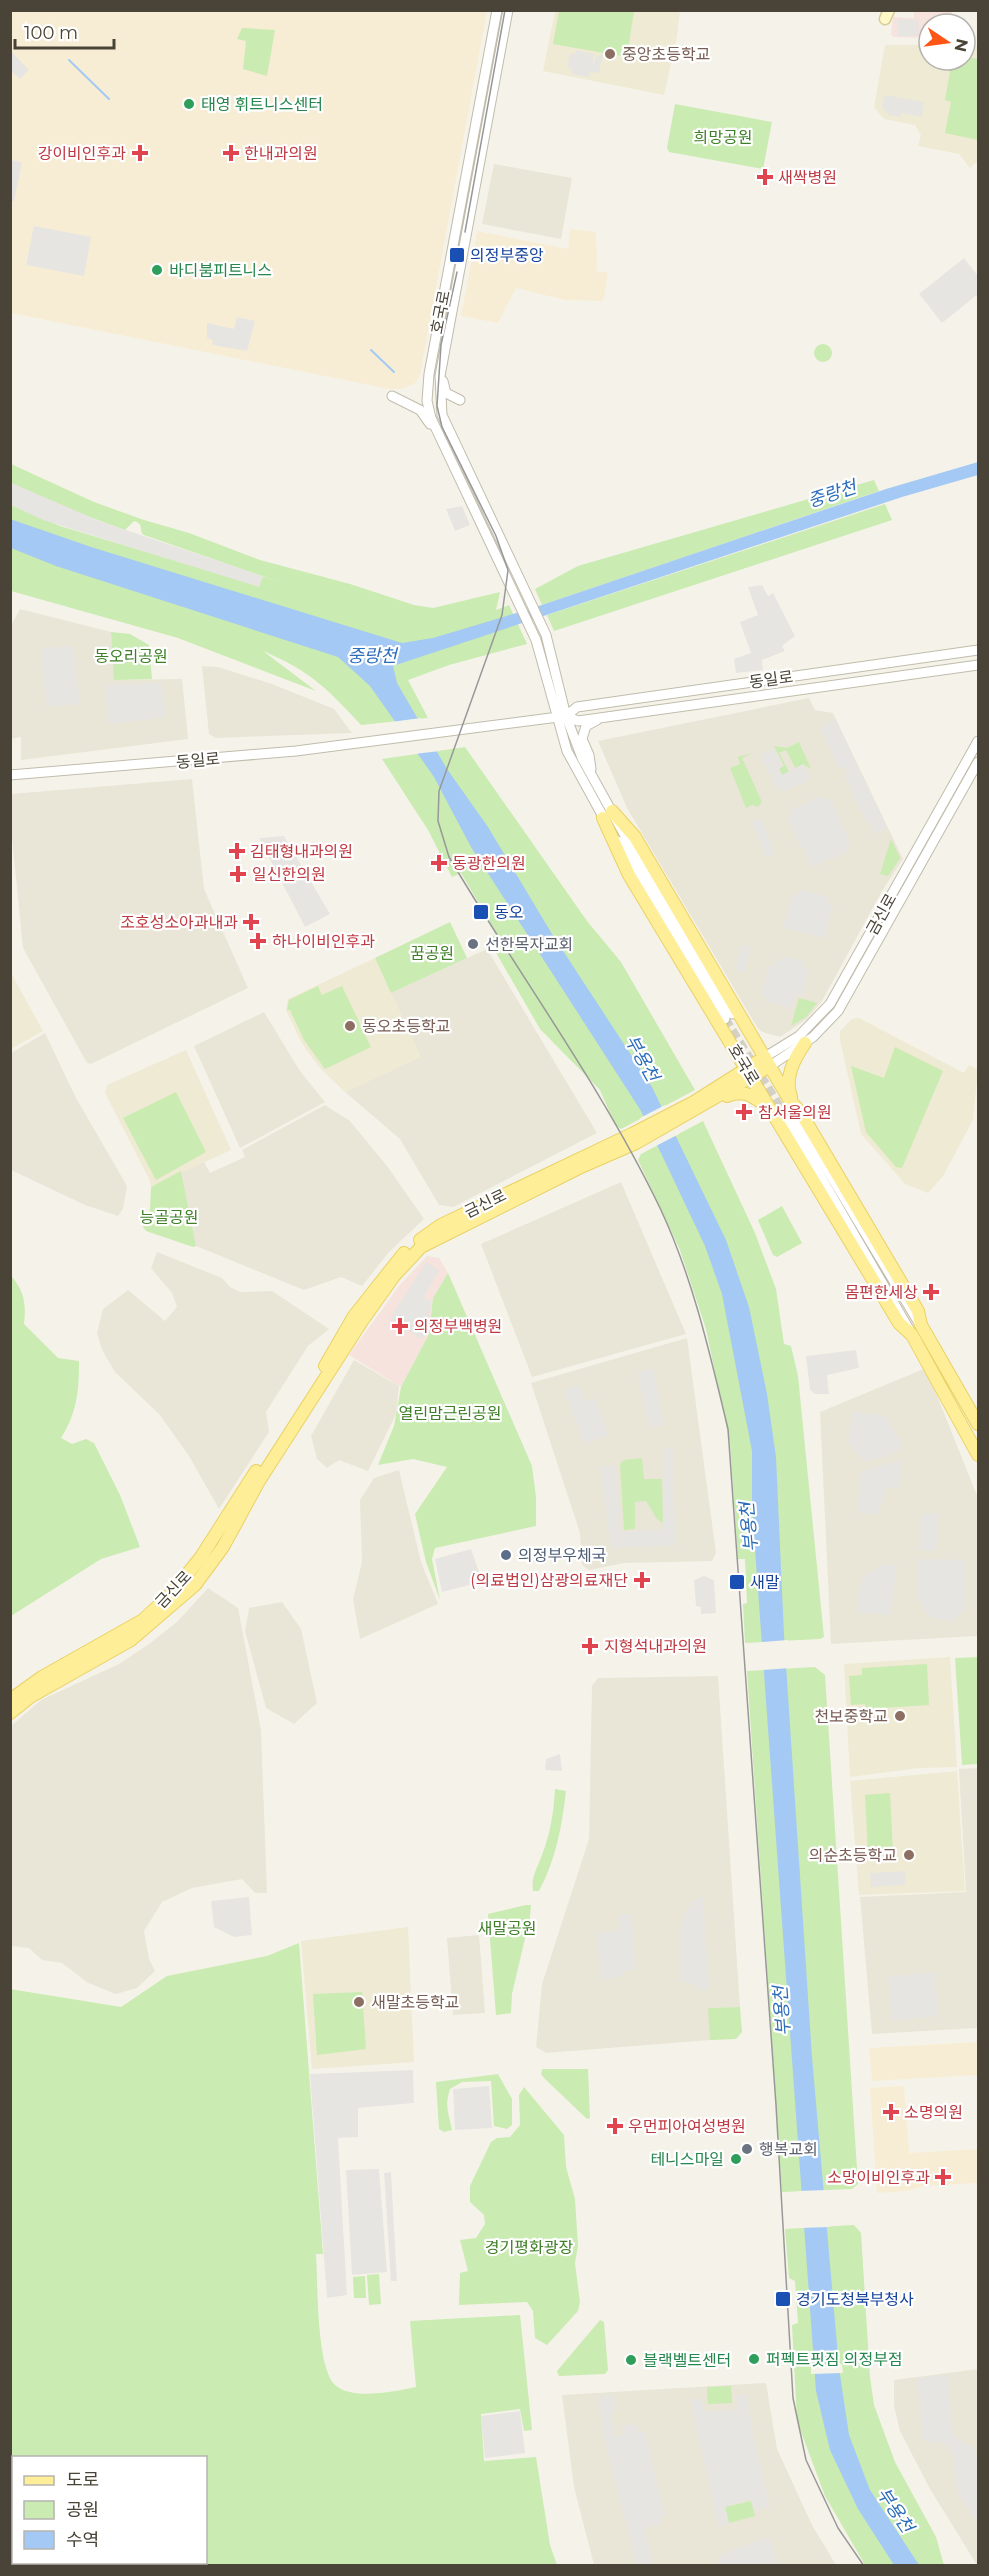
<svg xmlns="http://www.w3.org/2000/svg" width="989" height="2576" font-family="Montserrat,'Noto Sans KR',sans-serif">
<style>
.residential{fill:#e9e6d7}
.commercial{fill:#f7edd4}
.education{fill:#efead3}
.medical{fill:#f6e3dd}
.green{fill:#caebb1;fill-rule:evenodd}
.parking{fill:#e7e5e1}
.water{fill:#a4c9f4}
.pier{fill:#f5f3e9}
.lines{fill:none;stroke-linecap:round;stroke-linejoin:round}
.stream{stroke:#a4c9f4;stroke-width:2}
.tertiary-tunnel{stroke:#d3d0c5;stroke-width:9;stroke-dasharray:9 4.5;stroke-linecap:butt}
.tertiary-casing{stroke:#c1bcab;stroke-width:11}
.secondary-casing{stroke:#d7cd98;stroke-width:13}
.primary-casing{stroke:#e9d164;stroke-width:14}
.tertiary{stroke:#fff;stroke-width:9}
.secondary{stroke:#fff8c9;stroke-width:10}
.primary{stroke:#ffee98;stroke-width:12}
.tram{stroke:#989898;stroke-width:1.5}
.education-dot{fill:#8d6e63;stroke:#fff;stroke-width:2}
.leisure-dot{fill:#2e9e5b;stroke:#fff;stroke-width:2}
.health-dot{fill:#e0444e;stroke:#fff;stroke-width:2}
.transit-dot{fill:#1a4fb4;stroke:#fff;stroke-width:2}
.worship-dot{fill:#6b7280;stroke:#fff;stroke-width:2}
.service-dot{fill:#5c6f8a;stroke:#fff;stroke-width:2}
.labels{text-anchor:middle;stroke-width:4.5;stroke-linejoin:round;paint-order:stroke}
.education-label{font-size:16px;fill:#785e54;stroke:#fff;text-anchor:start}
.leisure-label{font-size:16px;fill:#27864d;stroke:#fff;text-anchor:start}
.park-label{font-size:16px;fill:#3e7f27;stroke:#fff}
.health-label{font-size:16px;fill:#be3a42;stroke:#fff;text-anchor:start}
.transit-label{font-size:16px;fill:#164399;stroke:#fff;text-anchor:start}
.street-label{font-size:16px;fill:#494437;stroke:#fff}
.worship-label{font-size:16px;fill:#5b616d;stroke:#fff;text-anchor:start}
.service-label{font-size:16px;fill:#4e5e75;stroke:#fff;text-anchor:start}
.water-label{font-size:18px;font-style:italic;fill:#2b6dbb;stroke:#fff}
</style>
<rect width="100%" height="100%" fill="#f5f3e9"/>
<path class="residential" d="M494,164L572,178L561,239L482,224Z
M20,609L111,632L115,680L182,679L188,739L21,760V737L11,739V626Z
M202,666L218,667L272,684L334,709L352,733L216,738L209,734Z
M809,698L815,710L833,713L903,859L882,891L822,1001L807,1019L780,1037L762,1032L757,1027L627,808L598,741Z
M192,779L204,889L248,988L91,1064L87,1063L23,948L11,828V794Z
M487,949L597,1133L453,1207L439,1205L400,1139L345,1092L420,1057L391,993Z
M264,1012L300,1071L325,1102L240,1148L194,1046Z
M45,1033L76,1098L127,1186L123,1209L118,1216L85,1205L11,1170V1053Z
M325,1105L350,1121L387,1166L424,1219L389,1252L362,1286L341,1277L304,1290L196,1246L181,1171L204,1162L210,1173L245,1157L242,1150Z
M621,1182L686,1334L532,1377L481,1244Z
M157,1252L222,1278L230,1287L240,1292L272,1291L329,1329L308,1346L266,1412L269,1432L219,1509L189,1456L159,1414L115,1372L102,1350L97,1333L103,1309L128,1290L165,1321L177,1307L172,1293L151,1268Z
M687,1338L716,1553L712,1561L624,1563L589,1570L582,1565L580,1533L531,1383Z
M354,1360L399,1386L396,1414L368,1471L339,1460L327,1468L317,1459L311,1436Z
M926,1368L978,1498V1636L831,1644L820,1412Z
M399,1470L421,1562L438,1604L360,1639L353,1599L362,1562L360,1500L374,1478Z
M208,1588L238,1608L261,1730L267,1893H255L242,1879L192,1888L162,1902L144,1931L149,1959L155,1971L137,1988L116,1994L88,1983L62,1963L42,1960L29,1948L11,1946V1726L41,1700L119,1664L149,1644L177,1622Z
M282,1602L301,1629L317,1703L294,1724L266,1708L245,1631L249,1608Z
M718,1676L740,2007L709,2008L710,2040L546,2053L536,2047L542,1984L589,1839L592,1686L598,1678Z
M978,1768V2028L872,2034L860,1897L966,1892L959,1769Z
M479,1935L485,2013L453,2015L447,1938Z
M978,2369V2565H977L930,2489L900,2431L894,2406V2380Z
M766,2383L777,2449L812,2525L836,2565H594L574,2487L562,2395Z"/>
<path class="commercial" d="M10,11H487L420,375L415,383L402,389H389L11,313Z
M570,229L596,232L597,271L608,273L603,301L565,300L516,288L498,323L461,316L477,231L568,249Z
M978,2042V2075L872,2081L869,2048Z
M904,2086L909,2153L978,2149V2183L923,2186L908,2191L877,2193L870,2088Z"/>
<path class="education" d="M555,11H680L677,37L664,95L543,71Z
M885,45H929V60H965V46H978V161L970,168L959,154L918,146L921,135L915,125L884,119L874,107Z
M375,958L421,1057L345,1092L319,1067L301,1042L286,1010L288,999Z
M10,971L43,1031L11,1049H10Z
M859,1018L964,1073L969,1065L978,1070L973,1120L943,1176L928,1193L905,1184L861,1134L840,1040V1031L852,1019Z
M186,1050L231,1150L151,1187L149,1179L105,1093L107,1085Z
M950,1657L957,1767L919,1768L850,1777L844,1664Z
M957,1771L965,1891L859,1895L850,1781Z
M408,1927L414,2062L312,2069L301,1941Z"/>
<path class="medical" d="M914,11H952V18L963,19V24H929V38L893,37L891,34L893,17L914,18Z
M427,1256L439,1258L448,1273L433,1298L429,1334L401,1387L349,1355L399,1286Z"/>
<path class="green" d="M559,11H634L627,57L553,44Z
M242,28L275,30L267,76L243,69L246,41L237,39Z
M965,57L978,59V140L945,133L951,102L945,100L952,60H965Z
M675,104L772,122L763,169L669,152L667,148Z
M814 353a9 9 0 1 1 18 0a9 9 0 1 1-18 0Z
M11,464L94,502L144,520L189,533L260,560L350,584L414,605L433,608L500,592L496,610L509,605L527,644L449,665L408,680L428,718L361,725C327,688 310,671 263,651L316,691L178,638L11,591V505L60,526L259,586L263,576L285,584L144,535C138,531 145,524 134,521L125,530L76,512L11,483Z
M874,480L879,491L542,605L535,589L578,566Z
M885,504L892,520L554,631L547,615Z
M111,632L130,634L149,645L152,679L114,680Z
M799,742L811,769L803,764L796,769L786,750L779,753L789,772L782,775L779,769L784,766L774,746L787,748Z
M465,747L587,921L621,962L695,1090L621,1129L615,1125L600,1090L540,1029L488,939L497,934L461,873L452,877L428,830L382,759Z
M752,753L742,758L762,802L758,807L752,805L746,808L730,768L740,764L738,757Z
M891,839L900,858L888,876L880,874Z
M450,922L467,958L391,993L375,958Z
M318,986L322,995L342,986L371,1047L325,1069L304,1040L290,1010H287L289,1000Z
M799,998L817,1003L806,1017L791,1026Z
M895,1047L943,1071L902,1168L896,1167L866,1132L851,1066L884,1078Z
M176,1092L206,1152L156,1180L123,1118Z
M703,1121L755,1233L776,1289L784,1344L791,1346L798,1376L824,1637L820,1639L745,1643L743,1604L747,1603L745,1559H738L730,1444L706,1329L680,1250L638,1160L641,1154Z
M181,1171L196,1246L193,1247L146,1231L143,1227L150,1210L151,1187Z
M782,1206L802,1243L777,1257L773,1255L758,1220Z
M448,1273L532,1466L536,1497V1526L435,1548L432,1559L440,1600L426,1562L415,1514L447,1467L413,1459L378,1465L394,1426L401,1387L429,1334L433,1298Z
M11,1276C25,1291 26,1305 24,1324L58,1358L79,1361C79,1391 77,1413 61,1438L72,1444L86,1439L94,1443L120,1495L140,1547L101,1559L11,1616Z
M642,1458L644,1479H662L663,1523L657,1519L646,1501L635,1502V1529L624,1530L620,1464L624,1460Z
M978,1657V1764L962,1765L955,1658Z
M927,1664L929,1705L866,1709L865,1704L851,1705L849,1676L862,1675V1668Z
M815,1667L825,1675L858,2184L852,2189L782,2192L747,1671Z
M555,1789L566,1791C562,1826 556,1859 539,1891H533C531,1876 537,1869 542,1855C550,1835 554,1811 555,1789Z
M890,1793L893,1853H868L865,1795Z
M526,1905H531L530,1917L512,1994L511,2013L496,2015L488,1914Z
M299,1943L323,2254H316C318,2283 316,2367 335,2385C353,2401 396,2391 416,2387L410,2321L520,2315L532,2430L524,2431L520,2409L481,2414L484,2461L536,2457L550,2545L557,2565H11L10,1989L121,2007L167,1976L267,1956ZM14,2458H206V2562H14Z
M362,1992L366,2049L317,2055L313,1994Z
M740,2007L742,2032L736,2039L710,2040L708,2008Z
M542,2069H588L590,2118L587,2119L544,2078L541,2074Z
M498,2074L512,2099V2125L507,2129L494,2126L491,2081L462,2082L450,2089C444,2107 449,2113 452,2130L444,2132L439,2129L436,2082Z
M524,2087L564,2135L566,2167L575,2199L578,2246L575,2263L580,2302L578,2311L547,2345L535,2338L533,2311L527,2302L459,2305L460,2273L468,2271L460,2240L476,2238L485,2224L484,2215L470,2202V2186L491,2142L497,2138L510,2137L520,2125L519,2095Z
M854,2225L861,2233L870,2377L874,2405L895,2462L936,2537L944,2565H865L825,2496L797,2421L792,2325L798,2323L795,2281L789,2278L785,2229Z
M379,2274L381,2304L369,2305L367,2275Z
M365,2276L366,2298H354L353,2277Z
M600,2320L604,2322L608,2370L605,2374L559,2376L557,2371Z
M731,2386L732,2403L708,2404L707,2387Z
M751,2501L755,2516L729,2523L725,2507Z"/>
<path class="parking" d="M898,19L919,20L918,36H898Z
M576,50L593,54V66L596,57L603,54L599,73L590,72L589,77L572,74V69L567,68L570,53L575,54Z
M11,51L29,70L20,79L11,71Z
M884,95L924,102L922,117L902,113L901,117L889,115L882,107Z
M10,160L22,162L14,201H11Z
M34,226L91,237L84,276L26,265Z
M964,258L978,276V294L942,323L919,294Z
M237,317L255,321L247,351L212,345L213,340L207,338V323L234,329Z
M11,483L102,522L263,576L259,587L43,520L11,505Z
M462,506L470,525L455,531L446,509Z
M762,585L768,596L773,593L795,636L782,646L785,651L762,660L763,670L736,673L734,659L751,653L740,622L758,615L748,587Z
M73,646L80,704L46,707L41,648Z
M161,683L166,717L109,724L104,685Z
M835,718L887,828L875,834L870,823L867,824L844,775L847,774L844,767L839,769L820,728Z
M775,749L781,762L777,765H783L779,768L782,775L803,764L810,779L798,785L794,781L796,786L783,792L781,787L776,789L771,777L775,774L770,776L766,767L770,764L765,766L760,755Z
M822,795L824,800L830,798L851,844L846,846L848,851L811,868L804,847L801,849L787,818L791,816L789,811Z
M761,818L775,853L766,857L752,822Z
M284,836L330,914L305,927L259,838Z
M799,889L829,897L827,903L833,904L825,938L783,928L792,894L798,895Z
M742,945L751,947L745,971L738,972L736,968Z
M783,956L805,962L804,967L809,969L802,996L796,994L792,1009L765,1001L766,996L761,995L769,965L774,967L776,960L781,961Z
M426,1262L439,1270L424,1297L431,1301L429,1324L422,1339L390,1319Z
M856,1350L859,1368L827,1375L829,1394H815L810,1390L806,1356Z
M653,1368L664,1425L649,1428L637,1372Z
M579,1385L585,1402L595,1398L609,1435L584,1444L564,1390Z
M852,1412L886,1416L903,1447L884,1457L864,1461L848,1442Z
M663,1448L673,1449L675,1545L611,1548L600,1467L615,1465L621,1532L663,1529Z
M902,1459L899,1488L887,1487L877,1515L857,1512L861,1472Z
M921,1513L939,1514L936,1551L918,1550Z
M471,1549L479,1572L486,1581L442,1592L435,1559Z
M918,1559L966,1560L964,1611L951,1622L928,1617L917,1596Z
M883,1564L897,1565L891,1615L856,1612L861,1578Z
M704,1576L714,1580L716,1613L701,1614V1607L696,1606L694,1580Z
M560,1754L562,1771L545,1770L546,1759Z
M906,1871L905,1885L871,1887L870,1873Z
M249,1897L252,1935L234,1937L214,1927L211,1901Z
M703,1897L709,1989L697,1990L696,1985L679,1981V1929L688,1908L696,1898Z
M620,1914H632L635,1970L624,1971L623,1976L600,1980L597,1933L620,1931Z
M935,1972L938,2016L892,2021L888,1977Z
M413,2070L414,2103L358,2108V2137L338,2138L347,2295L327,2298L310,2074Z
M489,2086L492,2128L455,2130L453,2089Z
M379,2169L387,2272L352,2275L346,2170Z
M391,2172L397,2281H391L384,2173Z
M948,2375L953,2435L972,2447L978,2455V2524L958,2494L952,2452L942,2442L933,2443L922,2438L917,2378Z
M747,2394L755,2444L770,2507L755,2511L751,2499L725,2507L729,2524L719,2528L690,2399L701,2398L705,2412L737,2409L736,2396Z
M614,2395L615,2410L611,2412L614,2437L623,2435L622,2426L637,2424L639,2433L645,2431L665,2516L660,2518L661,2524L644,2529L653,2565H637L606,2445L597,2396Z
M520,2411L525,2453L485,2458L481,2416Z
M769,2537L779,2565H719L717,2562L722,2554Z"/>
<path class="water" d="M978,462V475L902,497L393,666L397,683L447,769L488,827L552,934L652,1087L726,1240L749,1307L767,1394L776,1457L784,1635L812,2057L839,2368L849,2435L870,2490L919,2565H894L858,2509L830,2450L816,2391L752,1507V1451L722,1294L705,1246L641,1111L471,847L434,777L370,686L338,657L56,566L11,548L10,519L91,547L402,643L433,638L530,609L886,489Z"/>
<path class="pier" d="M421,718L440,751L414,754L391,722Z
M665,1105L679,1134L654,1147L640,1118Z
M788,1640L790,1668L763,1670L761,1642Z
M827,2190L830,2227L801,2228L798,2191Z
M842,2364L843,2373L811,2374V2366Z"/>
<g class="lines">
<path class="stream" d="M69,60L109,99
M371,350L394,372"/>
<path class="tertiary-tunnel" d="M725,1019L788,1120"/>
<defs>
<path id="tertiary" d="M497,10L429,374L427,401L431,418L536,640L567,751L606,822
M508,10L440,376L442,415L546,635L566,716L582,758L628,841L732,1014
M443,381L446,393L460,400
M392,396L420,410L430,424
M566,716L577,707L978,650
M591,769L589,755L582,739L586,726L597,720
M10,775L296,751L566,716L578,721L978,665
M618,841L725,1019
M765,1057L799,1036L830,1004L978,741
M770,1066L813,1037L838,1011L978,762
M795,1116L919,1323
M788,1120L910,1331"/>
<path id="secondary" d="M885,19L889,10"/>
<path id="primary" d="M612,811L635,837L789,1099L801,1113L918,1311L921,1325L978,1424
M603,818L629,875L899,1323L912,1335L978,1455
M727,1096C744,1089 752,1096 765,1105
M791,1097C784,1078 794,1059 805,1043
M420,1240L441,1225L632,1134L694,1102L765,1057
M325,1366L354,1316L404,1253
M10,1700L42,1677L143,1620L172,1593L201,1557L256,1471
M10,1713L30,1697L131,1640L195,1585L223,1547L259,1481L362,1321L394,1276L421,1247L583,1166L636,1143L770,1066"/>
</defs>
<use href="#tertiary" class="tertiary-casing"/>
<use href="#secondary" class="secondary-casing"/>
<use href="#primary" class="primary-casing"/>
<use href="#tertiary" class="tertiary"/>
<use href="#secondary" class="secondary"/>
<use href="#primary" class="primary"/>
<path class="tram" d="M465,232L505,10
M457,272L441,345L437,406L442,427L496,536L508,570L502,615L439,791L438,821L449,857C518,974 601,1085 660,1208C693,1278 710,1354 728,1429L776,2105L793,2398L806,2460L838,2528L864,2566"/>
</g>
<g class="education-dot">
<circle cx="610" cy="54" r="6"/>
<circle cx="350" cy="1026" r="6"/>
<circle cx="900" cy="1716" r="6"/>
<circle cx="909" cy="1855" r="6"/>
<circle cx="359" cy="2002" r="6"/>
</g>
<g class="leisure-dot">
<circle cx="189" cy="104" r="6"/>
<circle cx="157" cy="270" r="6"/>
<circle cx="736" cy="2159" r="6"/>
<circle cx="754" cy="2359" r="6"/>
<circle cx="631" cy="2360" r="6"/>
</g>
<g class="health-dot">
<path d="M137 144h6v6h6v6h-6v6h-6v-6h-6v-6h6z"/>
<path d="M228 144h6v6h6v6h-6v6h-6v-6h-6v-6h6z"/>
<path d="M762 168h6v6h6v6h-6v6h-6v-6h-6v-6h6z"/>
<path d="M234 842h6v6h6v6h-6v6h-6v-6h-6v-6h6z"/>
<path d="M436 854h6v6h6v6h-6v6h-6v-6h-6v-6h6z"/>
<path d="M235 865h6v6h6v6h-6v6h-6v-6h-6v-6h6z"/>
<path d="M248 913h6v6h6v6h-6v6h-6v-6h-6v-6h6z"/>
<path d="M255 932h6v6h6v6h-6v6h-6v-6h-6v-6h6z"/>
<path d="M741 1103h6v6h6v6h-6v6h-6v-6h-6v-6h6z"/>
<path d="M928 1283h6v6h6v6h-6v6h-6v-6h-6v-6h6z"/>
<path d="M397 1317h6v6h6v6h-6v6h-6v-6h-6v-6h6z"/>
<path d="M639 1571h6v6h6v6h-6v6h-6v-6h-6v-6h6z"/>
<path d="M587 1637h6v6h6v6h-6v6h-6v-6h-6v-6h6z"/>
<path d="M888 2103h6v6h6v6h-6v6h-6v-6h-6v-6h6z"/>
<path d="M612 2117h6v6h6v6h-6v6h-6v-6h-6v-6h6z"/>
<path d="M940 2168h6v6h6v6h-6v6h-6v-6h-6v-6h6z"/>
</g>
<g class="transit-dot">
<rect x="449" y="247" width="16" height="16" rx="3"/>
<rect x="473" y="904" width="16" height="16" rx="3"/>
<rect x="729" y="1574" width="16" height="16" rx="3"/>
<rect x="775" y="2291" width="16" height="16" rx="3"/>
</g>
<g class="worship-dot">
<circle cx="473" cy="944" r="6"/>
<circle cx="747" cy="2149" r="6"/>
</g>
<circle class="service-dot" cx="506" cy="1555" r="6"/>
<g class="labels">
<g class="education-label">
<text x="622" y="60">중앙초등학교</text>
<text x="362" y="1032">동오초등학교</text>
<text x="888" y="1722" text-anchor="end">천보중학교</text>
<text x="897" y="1861" text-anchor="end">의순초등학교</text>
<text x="371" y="2008">새말초등학교</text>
</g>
<g class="leisure-label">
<text x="201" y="110">태영 휘트니스센터</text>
<text x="169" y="276">바디붐피트니스</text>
<text x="724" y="2165" text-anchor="end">테니스마일</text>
<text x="766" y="2365">퍼펙트핏짐 의정부점</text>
<text x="643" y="2366">블랙벨트센터</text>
</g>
<g class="park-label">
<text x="723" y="143">희망공원</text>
<text x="131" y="662">동오리공원</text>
<text x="432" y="959">꿈공원</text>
<text x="169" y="1223">능골공원</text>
<text x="450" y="1419">열린맘근린공원</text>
<text x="507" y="1934">새말공원</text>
<text x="529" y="2253">경기평화광장</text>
</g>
<g class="health-label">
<text x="126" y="159" text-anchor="end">강이비인후과</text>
<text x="244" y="159">한내과의원</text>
<text x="778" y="183">새싹병원</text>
<text x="250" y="857">김태형내과의원</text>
<text x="452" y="869">동광한의원</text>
<text x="252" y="880">일신한의원</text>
<text x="238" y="928" text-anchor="end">조호성소아과내과</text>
<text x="272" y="947">하나이비인후과</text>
<text x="758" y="1118">참서울의원</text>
<text x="918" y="1298" text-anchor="end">몸편한세상</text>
<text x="414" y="1332">의정부백병원</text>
<text x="628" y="1586" text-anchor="end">(의료법인)삼광의료재단</text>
<text x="604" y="1652">지형석내과의원</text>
<text x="904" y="2118">소명의원</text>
<text x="628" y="2132">우먼피아여성병원</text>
<text x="930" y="2183" text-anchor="end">소망이비인후과</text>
</g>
<g class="transit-label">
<text x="470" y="261">의정부중앙</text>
<text x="494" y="918">동오</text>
<text x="750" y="1588">새말</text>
<text x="796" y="2305">경기도청북부청사</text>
</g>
<g class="street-label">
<text transform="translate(440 312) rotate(-79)" y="6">호국로</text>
<text transform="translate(771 679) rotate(-8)" y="6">동일로</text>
<text transform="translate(198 760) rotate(-5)" y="6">동일로</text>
<text transform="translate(881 914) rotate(-61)" y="6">금신로</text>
<text transform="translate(744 1064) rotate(59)" y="6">호국로</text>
<text transform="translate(485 1203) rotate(-26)" y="6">금신로</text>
<text transform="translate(173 1589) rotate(-47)" y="6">금신로</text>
</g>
<g class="worship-label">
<text x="485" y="950">선한목자교회</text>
<text x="759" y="2155">행복교회</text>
</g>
<g class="service-label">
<text x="518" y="1561">의정부우체국</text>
</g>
<g class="water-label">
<text transform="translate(832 494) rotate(-18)" y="6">중랑천</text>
<text x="372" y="662">중랑천</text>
<text transform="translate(642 1058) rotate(61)" y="6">부용천</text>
<text transform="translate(749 1527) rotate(-95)" y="6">부용천</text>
<text transform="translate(782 2011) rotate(-94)" y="6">부용천</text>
<text transform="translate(895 2510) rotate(56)" y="6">부용천</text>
</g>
</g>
<rect width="989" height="2576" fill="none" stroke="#494437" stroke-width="24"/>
<rect x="12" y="2456" width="195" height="108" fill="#ffffff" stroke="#b6b4af" stroke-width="1.5"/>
<rect x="24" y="2476" width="30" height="9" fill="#ffee98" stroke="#b6b4af" stroke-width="1.5"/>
<text x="66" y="2486" font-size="18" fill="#494437">도로</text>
<rect x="24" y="2501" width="30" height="18" fill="#caebb1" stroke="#b6b4af" stroke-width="1.5"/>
<text x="66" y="2516" font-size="18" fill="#494437">공원</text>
<rect x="24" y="2531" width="30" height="18" fill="#a4c9f4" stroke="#b6b4af" stroke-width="1.5"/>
<text x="66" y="2546" font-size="18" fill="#494437">수역</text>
<g transform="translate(947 42) rotate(103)"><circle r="28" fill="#ffffff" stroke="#b6b4af" stroke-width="1.5"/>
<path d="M0-4.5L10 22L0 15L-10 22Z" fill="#ff5516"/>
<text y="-9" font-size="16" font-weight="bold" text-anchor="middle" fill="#494437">N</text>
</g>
<path d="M15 39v9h99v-9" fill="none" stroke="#494437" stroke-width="3"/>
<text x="24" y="39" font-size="18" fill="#494437" stroke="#ffffff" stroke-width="4.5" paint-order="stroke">100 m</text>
</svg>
